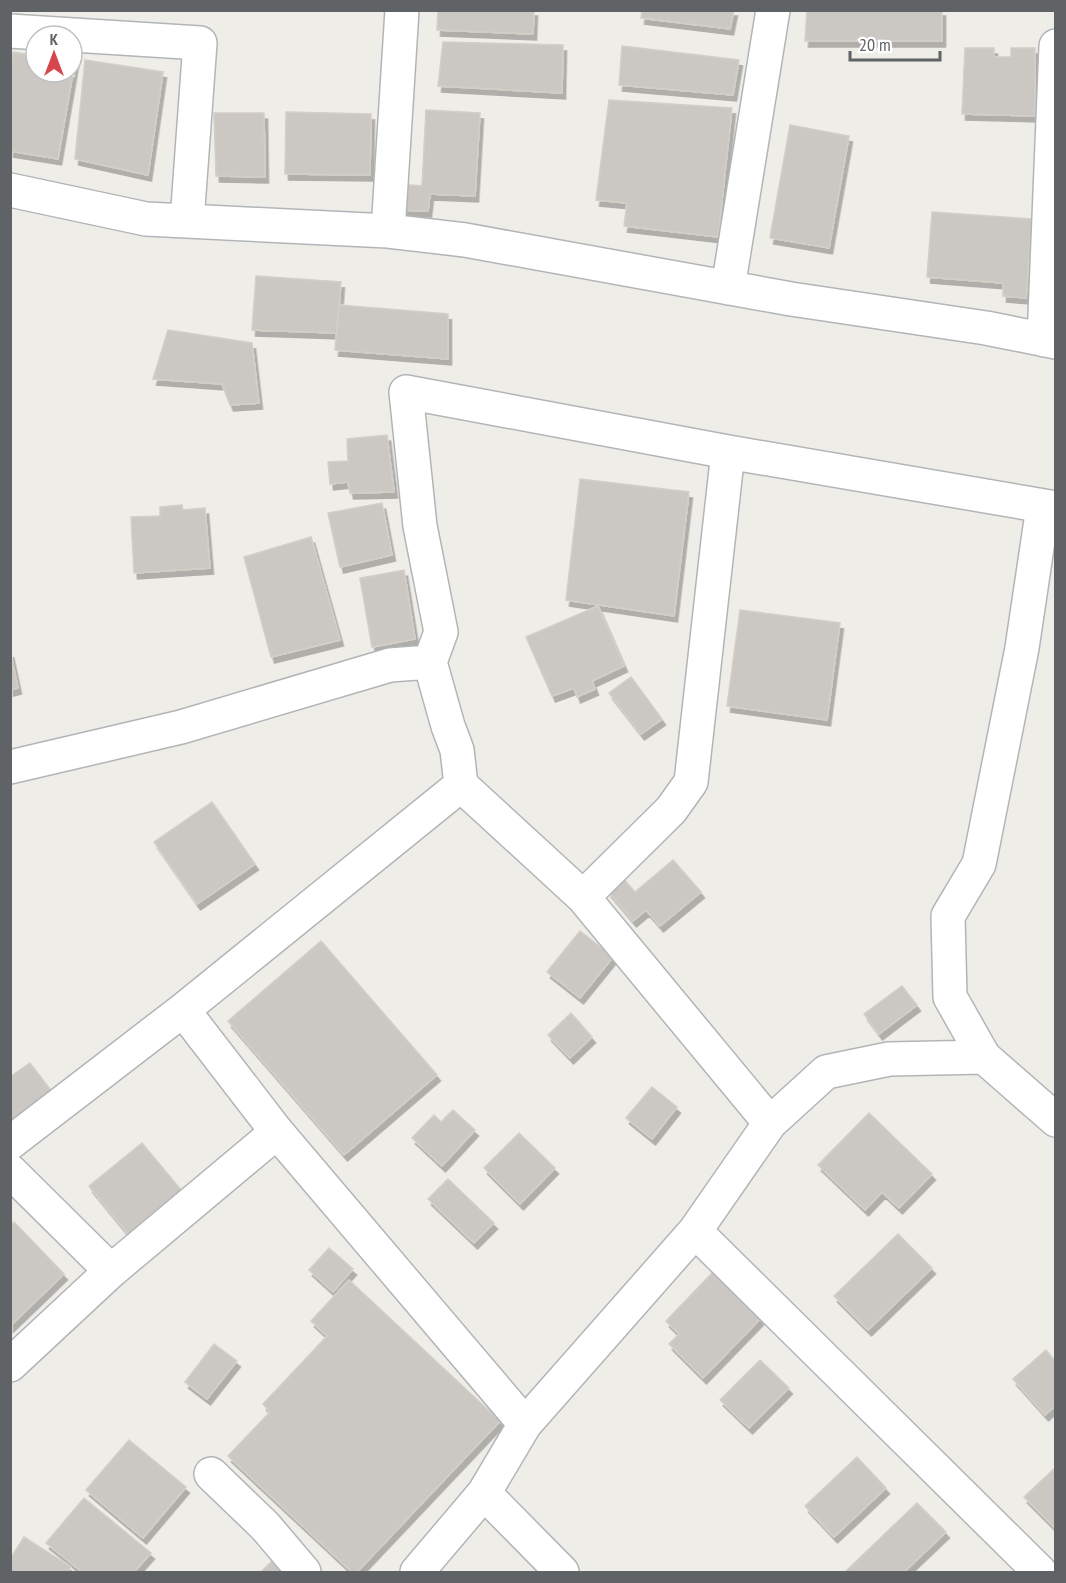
<svg xmlns="http://www.w3.org/2000/svg" width="1066" height="1583" font-family="'PT Sans Narrow',sans-serif">
<style>
.building{fill:#cbc8c4;stroke:#d3cec6;stroke-width:1.5;filter:url(#shadow)}
.lines{fill:none;stroke-linecap:round;stroke-linejoin:round}
.minor-casing{stroke:#b2b5b8;stroke-width:36}
.minor{stroke:#fff;stroke-width:33}
</style>
<defs>
<filter id="shadow"><feDropShadow dx="3.5" dy="6" stdDeviation="0" flood-color="#0004"/></filter>
</defs>
<rect width="100%" height="100%" fill="#efede8"/>
<path class="building" d="M438,10H534L533,34L437,30Z
M642,10H734L730,29L641,18Z
M807,10H942V41H805Z
M443,42L563,45L562,93L438,86Z
M622,46L739,60L733,95L619,85Z
M965,48H994V57H1011V48H1035V116L962,114Z
M13,52L36,56V72H72V61H75L58,159L10,151V70Z
M85,60L163,72L148,175L75,159Z
M609,100L732,108L718,237L624,226L627,203L596,200Z
M426,110L480,113L475,196L430,194L428,211L398,210L399,184L422,186Z
M286,112L371,114L370,175L285,174Z
M214,113H264L265,177L216,176Z
M790,125L849,136L829,248L770,238Z
M932,212L1032,219L1026,298L1003,296V283L927,277Z
M256,276L341,282L337,333L252,330Z
M339,305L448,314V359L335,350Z
M168,330L252,343L259,403L230,405L222,384L153,379Z
M387,435L394,492L350,493L348,482L330,484L328,462L348,461L347,439Z
M580,479L689,492L674,616L566,600Z
M382,503L392,555L340,567L328,513Z
M182,505L183,510L205,508L210,568L134,573L131,517L160,516V507Z
M311,537L340,640L271,657L244,557Z
M404,570L415,639L372,647L360,578Z
M598,606L624,666L592,681L595,689L577,697L574,688L552,696L526,637Z
M740,610L840,623L827,720L727,706Z
M10,651L18,688L10,690Z
M631,677L662,719L641,734L609,693Z
M212,802L255,864L197,904L154,842Z
M673,860L701,892L660,926L646,910L633,921L608,891L623,878L635,892Z
M580,931L613,957L580,998L547,972Z
M321,941L437,1075L344,1155L228,1021Z
M902,986L917,1005L879,1034L864,1014Z
M571,1013L592,1037L570,1058L548,1035Z
M30,1063L53,1093L11,1124L10,1077Z
M652,1087L677,1107L652,1139L626,1118Z
M453,1110L475,1130L442,1166L412,1138L434,1115L441,1122Z
M869,1113L932,1174L899,1208L882,1192L865,1210L818,1165Z
M519,1133L555,1168L520,1204L484,1168Z
M142,1143L181,1190L128,1234L89,1186Z
M448,1179L494,1223L474,1243L428,1199Z
M14,1222L64,1274L10,1326V1226Z
M898,1234L932,1268L868,1330L834,1296Z
M329,1248L353,1269L333,1292L309,1270Z
M713,1272L760,1319L703,1378L669,1344L679,1334L666,1321Z
M349,1280L500,1421L357,1572H352L228,1456L270,1412L263,1404L327,1336L311,1321Z
M214,1344L237,1361L207,1399L185,1382Z
M1046,1350L1056,1362V1405L1045,1415L1013,1379Z
M760,1360L789,1388L749,1428L720,1400Z
M129,1440L186,1487L143,1538L86,1490Z
M857,1457L886,1488L834,1537L805,1506Z
M1056,1467V1529L1024,1497Z
M84,1498L151,1553L134,1572H82L46,1543Z
M917,1503L946,1532L904,1572H845Z
M24,1537L71,1567L68,1572H10V1559Z
M273,1560L287,1572H261Z"/>
<g class="lines">
<defs>
<path id="minor" d="M10,31L200,43L187,221
M10,190L146,219L388,231L465,240L791,299L986,328L1056,342
M388,231L402,10
M728,288L773,10
M1044,340L1056,46
M10,767L181,727L390,665L430,662L441,632L420,526L406,392L728,452L1056,508
M461,785L583,897L770,1123
M583,897L671,810L691,782L728,452
M183,1010L277,1132L525,1424
M984,1057L950,997L948,916L979,864L1022,648L1043,507
M10,1143L183,1010L461,785L457,750L448,726L430,662
M10,1171L111,1271
M695,1231L1040,1572
M10,1365L111,1271L277,1132
M211,1474L265,1526L304,1572
M484,1493L562,1572
M417,1572L484,1493L525,1424L695,1231L770,1123L826,1072L889,1059L984,1057L1056,1120"/>
</defs>
<use href="#minor" class="minor-casing"/>
<use href="#minor" class="minor"/>
</g>
<rect width="1066" height="1583" fill="none" stroke="#5f6366" stroke-width="24"/>
<g transform="translate(54 54)"><circle r="28" fill="#ffffff" stroke="#bfc1c2" stroke-width="1.5"/>
<path d="M0-4.5L10 22L0 15L-10 22Z" fill="#d7464c"/>
<text y="-9" font-size="16" font-weight="bold" text-anchor="middle" fill="#5f6366">K</text>
</g>
<path d="M850 51v9h90v-9" fill="none" stroke="#5f6366" stroke-width="3"/>
<text x="859" y="51" font-size="18" fill="#5f6366" stroke="#ffffff" stroke-width="4.5" paint-order="stroke">20 m</text>
</svg>
